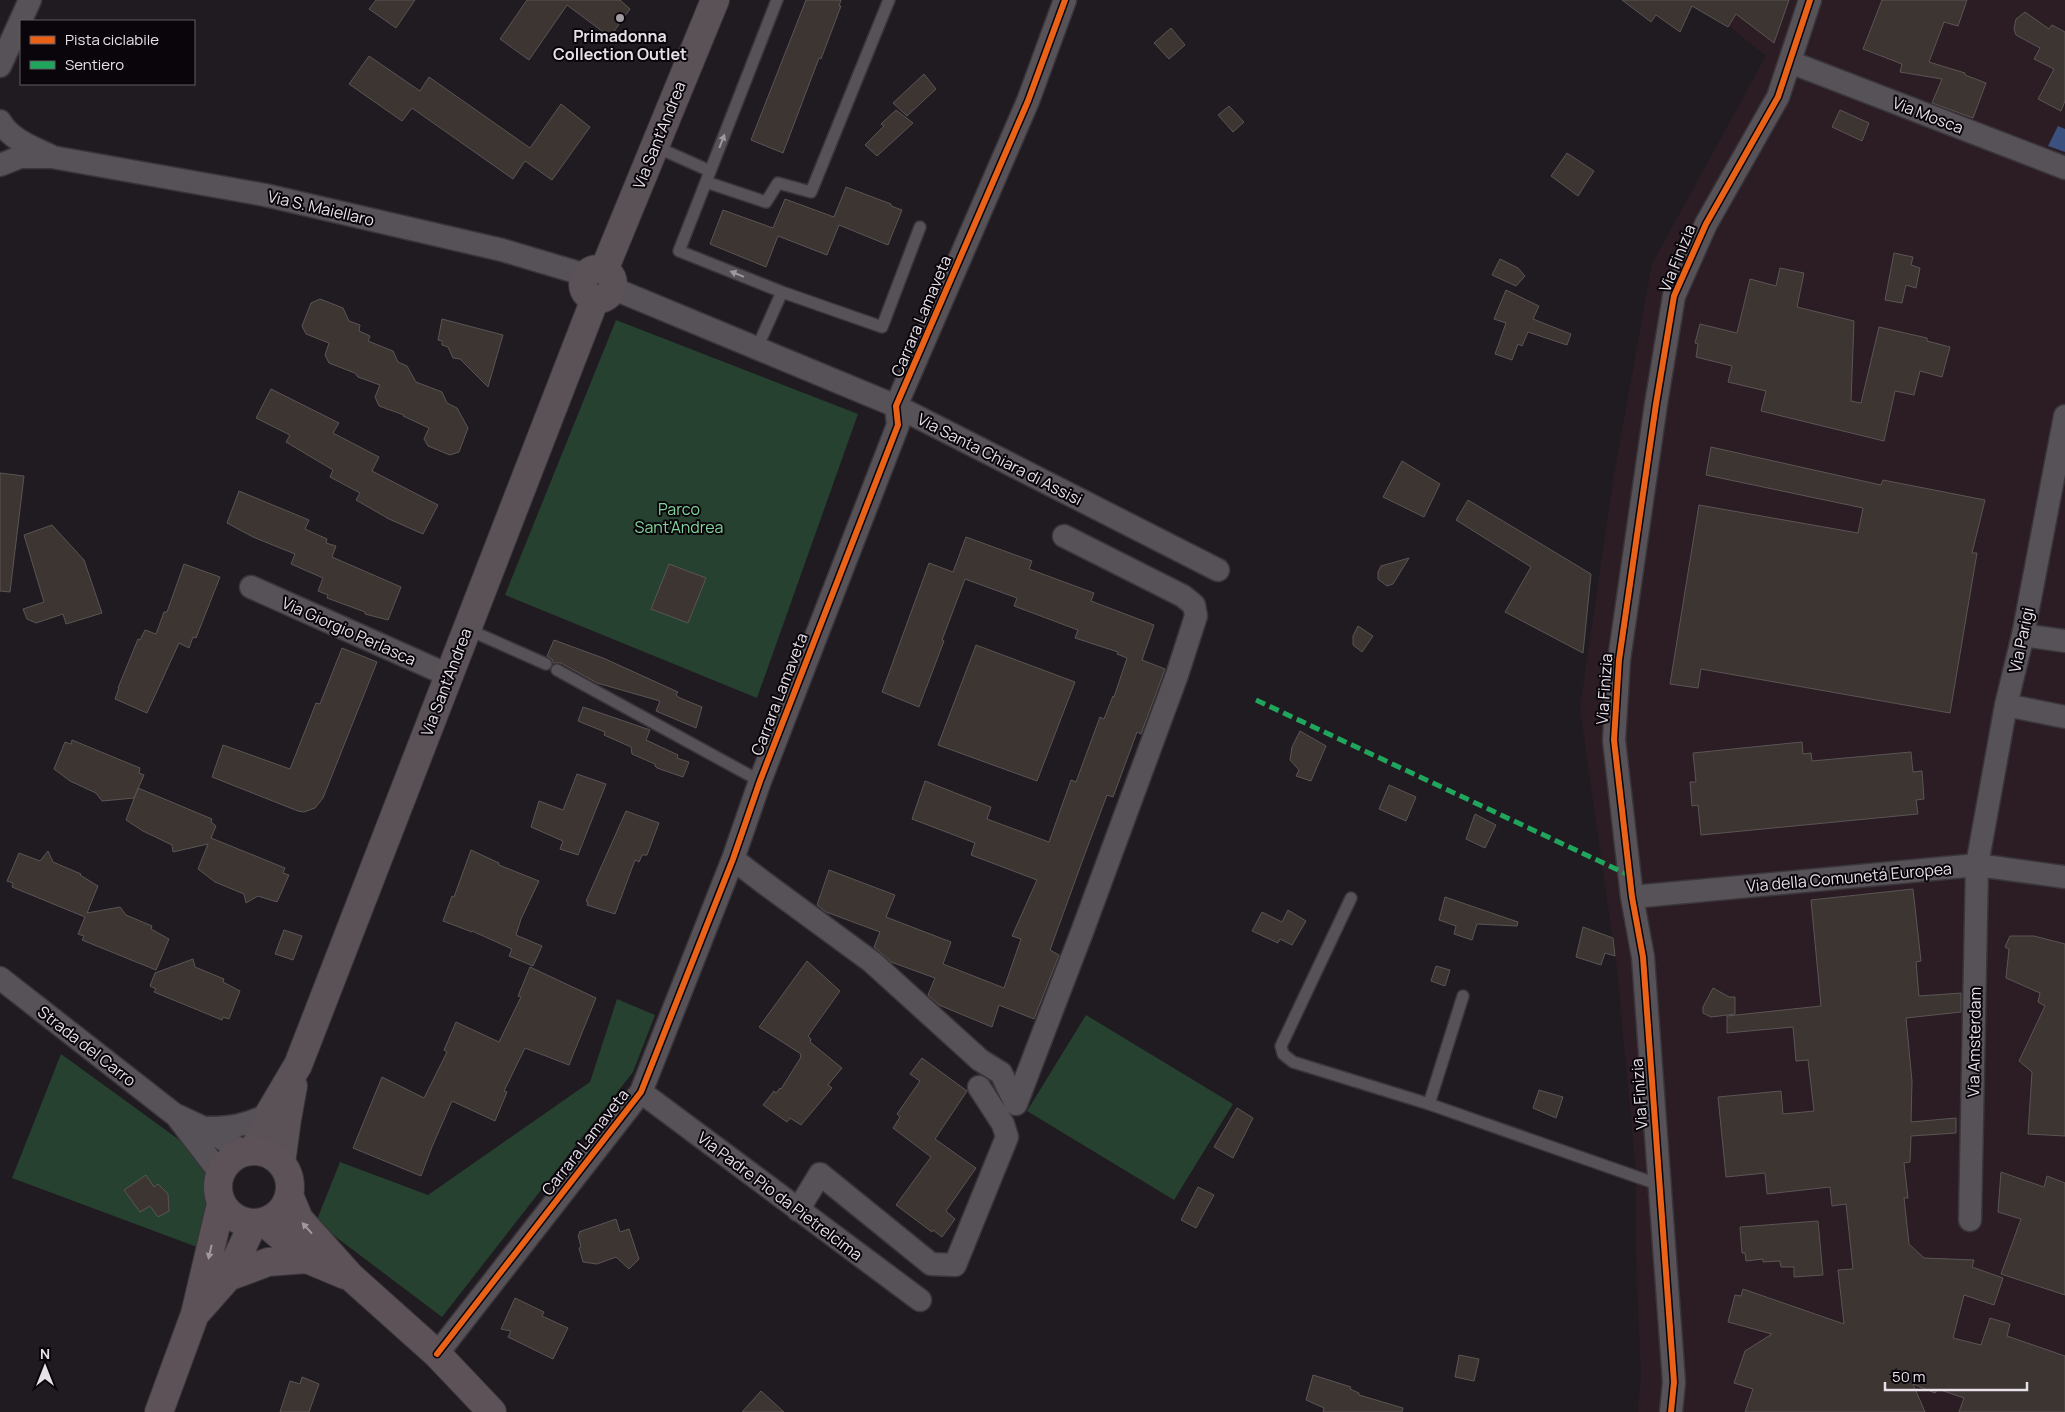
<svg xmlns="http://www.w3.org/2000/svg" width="2065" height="1412" font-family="Manrope,sans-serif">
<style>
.industrial{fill:#2c1d24}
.green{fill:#26412f}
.water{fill:#3a517f}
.building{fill:#3d3531;stroke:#5a5555}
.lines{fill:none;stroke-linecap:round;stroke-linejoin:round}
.lane-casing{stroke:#39353a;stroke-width:14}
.street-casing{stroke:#39353a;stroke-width:25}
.secondary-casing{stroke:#39353a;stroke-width:30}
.primary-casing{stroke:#39353a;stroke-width:30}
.lane{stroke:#565257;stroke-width:11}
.street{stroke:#565257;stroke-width:22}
.secondary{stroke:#5a5257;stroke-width:28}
.primary{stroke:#5c5257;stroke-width:28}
.quiet{stroke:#20a55d;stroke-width:5;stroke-dasharray:10 5;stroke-linecap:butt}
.cycleway-casing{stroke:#09050a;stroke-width:9}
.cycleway{stroke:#ea6118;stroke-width:6}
.oneway{fill:#9e99a0}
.oneway2{fill:#a199a0}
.poi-dot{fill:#a19ba2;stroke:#09050a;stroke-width:2}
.labels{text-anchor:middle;stroke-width:4;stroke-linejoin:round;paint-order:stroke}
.poi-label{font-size:16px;font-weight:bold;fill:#e6e0e8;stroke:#09050a}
.street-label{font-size:16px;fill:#e6e0e8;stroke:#09050a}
.park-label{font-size:16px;fill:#82d59a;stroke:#09050a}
</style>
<rect width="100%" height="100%" fill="#201b21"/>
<path class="industrial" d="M1697,0H2065V1412H1638L1641,1375L1636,1253V1171L1617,969L1580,708L1614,475L1652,264L1766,56Z"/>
<path class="green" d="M616,320L858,414L757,698L505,595Z
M617,999L655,1015L633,1072L442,1317L316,1222L340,1162L428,1195L590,1082Z
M1086,1015L1233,1104L1174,1200L1027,1111Z
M61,1054L185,1144L205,1172L210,1191V1214L197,1247L12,1178Z"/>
<path class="water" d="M2058,126L2065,129V152L2048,146Z"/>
<path class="building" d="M376,0H415L396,28L369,9Z
M527,0H620L630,9L610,37L567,5L529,60L500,39Z
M806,0H841L839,6H841L821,59L819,58L783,153L751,140Z
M1622,0H1789L1774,43L1736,14L1728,27L1692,6L1680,32L1656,15L1651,22Z
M1882,0H1967L1958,26L1944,22L1929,62L1965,73V75L1986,83L1973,118L1932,103L1942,79L1900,72L1902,64L1863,49Z
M2025,12L2049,29L2052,25L2065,32V101L2061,111L2038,99L2054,69L2034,59L2040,48L2016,35L2014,29L2016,19Z
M1171,28L1185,45L1169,59L1154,43Z
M369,56L420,91L429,77L530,148L561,104L590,127L552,180L525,161L513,179L412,108L402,121L349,84Z
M924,74L936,89L907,116L893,103Z
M1229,106L1244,122L1233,132L1218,115Z
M896,110L913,123L877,156L865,145L884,126L881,124Z
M1840,110L1869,123L1862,141L1832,127Z
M1567,153L1594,171L1578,196L1551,176Z
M846,187L891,204V206L902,210L888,245L839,225L827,255L778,236L766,267L710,244L723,210L773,228L785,199L834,217Z
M1894,253L1913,257L1911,265L1920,268L1916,288L1906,285L1902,303L1885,300Z
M1500,259L1518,268L1525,276L1516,286L1492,275Z
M1780,268L1804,273L1797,307L1854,321L1851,401L1861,403L1879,327L1927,338V341L1950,347L1942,377L1920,371L1914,395L1895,391L1884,441L1761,411L1766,391L1728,382L1732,366L1696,357L1698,344L1695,343L1700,324L1737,333L1750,279L1776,286Z
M1506,290L1539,306L1533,319L1571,334L1567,345L1528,332L1522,346L1518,344L1512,360L1495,354L1506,323L1494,319Z
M320,299L343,308L349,321L360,325L359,331L370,336L368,341L393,351L398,362L407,366L416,382L442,392L447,403L457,408L468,428L459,452L450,455L428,446L424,439L429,428L403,416L404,415L379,406L375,397L380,385L358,377L355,373L329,363L325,355L329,343L306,334L302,326L311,303Z
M442,319L503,335L488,387L460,359L453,358L448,347L442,345V341L438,340Z
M271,389L339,423L333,433L379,457L372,471L438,505L423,534L389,519L356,500L360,493L330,477L333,470L286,442L290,435L256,418Z
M1711,447L1881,485L1883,480L1985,500L1972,553H1977L1950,713L1701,669L1698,688L1670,684L1699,505L1858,533L1863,508L1706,475Z
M1402,461L1440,484L1424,517L1383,497Z
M0,473L24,476L10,592L0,591Z
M239,491L309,520L305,529L327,539L326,543L336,546L332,557L401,587L388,620L365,614V612L327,598L328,595L318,591L323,578L291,564L295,554L253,537L227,523Z
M1468,500L1591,574L1583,653L1505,612L1531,567L1456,520Z
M52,525L84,560L102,613L66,624L63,614L36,623L27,619L23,609L44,602L24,535Z
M966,537L1032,561L1029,569L1094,593L1091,601L1154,625L1142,660L1165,669L1141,734L1137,732L1113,797L1107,795L1083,859L1050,950L1059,955L1034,1019L999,1005L992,1027L939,1005L928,995L935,978L891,962L874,947L880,932L826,912L817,905L829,870L895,895L886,917L951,942L943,964L1004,988L1021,939L1012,936L1037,880L971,855L975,843L912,819L925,781L991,807L987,819L1049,842L1071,780L1076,782L1100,717L1104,719L1113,696L1114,697L1127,658L1117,654L1118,652L1075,638L1078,630L1014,606L1017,598L965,579L942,640L944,641L919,707L882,692L929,563L953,572Z
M1409,558L1393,584L1387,586L1378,579V572L1381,566Z
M184,564L220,577L196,638L193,637L189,648L179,643L147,713L115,699L119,688H118L138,639L140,640L145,630L156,634L164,612H167Z
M669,564L706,578L688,623L651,609Z
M1358,626L1373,636L1362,652L1353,645V636Z
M554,640L603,658L678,692L676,695L680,698L702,707L696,728L656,711L660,701L597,683L561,663H553L552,659L547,656Z
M976,645L1075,682L1037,781L938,745Z
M342,648L377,662L323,798L315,808L304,812L298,811L212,777L223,745L290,769L316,703L320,704Z
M583,707L650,730L646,740L678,755L677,758L689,762L683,777L657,768L655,766V764L632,754L631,747L604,735L605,732L578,721Z
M1300,731L1326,746L1311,781L1296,776L1299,770L1290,760L1292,747Z
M72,740L140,768L139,773L144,775L134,798L102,801L96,793L70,781L54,769L65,742L71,744Z
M1802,742L1803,754L1811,753L1812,761L1911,752L1913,772L1922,771L1924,799L1916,800L1918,814L1701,835L1698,805L1692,806L1690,782H1696L1693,753Z
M577,774L606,784L578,855L560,849L563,841L531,827L539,801L563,810Z
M1389,785L1416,797L1406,821L1379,809Z
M138,788L212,819L211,822L216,826L211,838L285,868L283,873L289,875L277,902L258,896L246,903L244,894L215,882L198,869L208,844L173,852L172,845L143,831L126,820Z
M626,811L659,823L647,855H642L639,862L635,860L615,914L587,905L588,902L586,901Z
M1475,814L1496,825L1485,848L1466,839Z
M471,850L499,863V865L539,881L521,919L516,935L542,946L533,966L509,956L512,949L472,931V932L443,921L452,896L454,897Z
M48,851L53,862L81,874L80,875L98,886L87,913L120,907L126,915L152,926L151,929L169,939L156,970L82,940L84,936L78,934L85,917L12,887L13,883L7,881L19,853L40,861Z
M1913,889L1921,961L1916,962L1919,996L1961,993V1012L1906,1018L1912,1081L1911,1122L1956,1118V1133L1911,1136L1910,1162L1904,1163L1908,1198H1904L1909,1244L1924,1258L1974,1260L1972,1267L2003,1278L1994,1305L1964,1295L1953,1338L1981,1345L1990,1318L2010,1324L2007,1336L2065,1356V1412H1959L1964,1398L1938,1389L1935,1393L1913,1384L1925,1412H1745L1753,1389L1734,1383L1745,1351L1772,1334L1728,1322L1735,1295L1741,1296L1743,1289L1844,1324L1838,1270L1853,1269L1846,1204L1832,1206L1830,1187L1767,1194L1765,1173L1726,1177L1718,1097L1781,1091L1783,1114L1814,1111L1808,1060L1796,1061L1793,1027L1727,1033V1016L1821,1006L1811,900Z
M1445,897L1518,922L1517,926L1477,924L1472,940L1454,934L1456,926L1439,920Z
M1288,910L1306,921L1292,945L1280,939L1278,943L1252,931L1262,912L1282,922Z
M1583,927L1613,938L1615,956L1605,953L1601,965L1576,957Z
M284,930L302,936L293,960L275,954Z
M2010,936H2034L2065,944V1136L2028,1134L2032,1072L2019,1061L2045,1006L2038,1002L2040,993L2006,978L2009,949L2005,947Z
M193,959L195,967L224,979L223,982L240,991L229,1019L223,1017L222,1020L154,992L156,989L150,986L155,973Z
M807,961L840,991L808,1036L811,1039L810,1042L842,1068L828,1085L832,1088L801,1125L790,1118L787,1122L763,1105L774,1091L776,1093L780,1088L781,1089L801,1057L800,1056L801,1054L759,1027Z
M1436,966L1450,970L1445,986L1431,981Z
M530,967L596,998L569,1065L525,1048L504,1091L507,1092L495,1121L452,1101L432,1147L421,1176L353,1148L382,1077L424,1098L447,1052L444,1050L456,1022L499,1042L521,997L518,996Z
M1713,988L1729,997H1735V1014L1711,1017L1703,1013V1007Z
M922,1058L967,1091L935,1139L976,1168L946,1211L955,1219L942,1237L933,1230L932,1232L896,1205L931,1157L893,1128L900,1117L897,1114L920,1081L910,1074Z
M1539,1090L1563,1097L1556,1118L1533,1108Z
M1237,1108L1253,1118L1233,1158L1214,1147Z
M2001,1172L2044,1187L2047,1176L2065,1183V1295L2001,1274L2021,1219L1998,1212Z
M146,1175L154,1187L158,1184L168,1194L169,1211L158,1217L150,1206L140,1212L124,1190Z
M1198,1187L1214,1195L1196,1228L1181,1220Z
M616,1219L620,1232L629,1229L639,1259L629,1269L616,1257L597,1264L583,1262L579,1248L581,1247L578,1235L580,1234L579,1232Z
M1818,1221L1823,1275L1794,1277V1267H1781L1780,1261L1763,1262V1259L1746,1261L1745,1253H1742L1740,1227Z
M515,1298L544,1312L542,1316L568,1328L553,1359L508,1337L511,1331L501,1329Z
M1459,1355L1479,1359L1474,1381L1455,1377Z
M1313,1375L1351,1387L1350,1389L1359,1393V1395L1403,1408L1402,1412H1323L1324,1408L1306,1400Z
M302,1377L319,1384L309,1412H280L290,1381L300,1384Z
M761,1391L784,1412H742Z"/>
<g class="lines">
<defs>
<path id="lane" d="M777,0L679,251L782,292L882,327L920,227
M654,146L710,171
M706,182L766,202L778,183L811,192L889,0
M757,348L782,292
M467,629L546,664
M557,670L760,781
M1351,898L1281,1046L1283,1054L1293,1062L1429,1104L1660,1185
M1429,1104L1463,996"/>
<path id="street" d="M1790,62L2065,168
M0,66L30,0
M0,121C10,139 32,147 49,155
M0,165L20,157H52L265,195L502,250L586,275
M612,288L896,406L1218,570
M251,587L448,675
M2023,635L2065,641
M2006,705L2065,717
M733,859L763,882L872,962L980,1060L1001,1073L1016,1104L1082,932L1177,675L1196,616L1194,605L1183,596L1064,536
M1632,897L1977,865L2065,877
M0,978L174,1114L204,1128L244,1152
M641,1092L920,1300
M178,1118L220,1173
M204,1128C230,1128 245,1126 269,1114
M798,1210L820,1174L931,1264L955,1265L1007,1137L1003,1124L979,1087
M1970,1220L1977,865L2006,705L2023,635L2065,416
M437,1354L641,1092L733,859L760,781L898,425L896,406L1028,101L1065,0
M1671,1412L1674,1382L1643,957L1632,897L1614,740L1619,660L1656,404L1674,296L1706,224L1778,97L1810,0"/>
<path id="secondary" d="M583 284a15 15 0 1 1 30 0a15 15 0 1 1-30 0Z
M604,270L715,0
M254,1151L269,1114L298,1065L595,299
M281,1163L287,1119L293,1086"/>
<path id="primary" d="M218 1187a36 36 0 1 1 72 0a36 36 0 1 1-72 0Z
M289,1195L299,1219L351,1277L437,1354L492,1412
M264,1222L307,1259L345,1275
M228,1277L268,1262L307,1259
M198,1311L228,1277L253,1224
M159,1412L195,1314L221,1204"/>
</defs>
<use href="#lane" class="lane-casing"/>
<use href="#street" class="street-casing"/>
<use href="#secondary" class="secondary-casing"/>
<use href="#primary" class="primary-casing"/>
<use href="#lane" class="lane"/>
<use href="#street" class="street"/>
<use href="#secondary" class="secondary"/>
<use href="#primary" class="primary"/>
<path class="quiet" d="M1256,700L1629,875"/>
<defs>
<path id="cycleway" d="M437,1354L641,1092L733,859L760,781L898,425L896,406L1028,101L1065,0
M1671,1412L1674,1382L1643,957L1632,897L1614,740L1619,660L1656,404L1674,296L1706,224L1778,97L1810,0"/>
</defs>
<use href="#cycleway" class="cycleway-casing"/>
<use href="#cycleway" class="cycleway"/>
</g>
<defs><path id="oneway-solid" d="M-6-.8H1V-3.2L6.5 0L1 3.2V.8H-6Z" transform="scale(1.25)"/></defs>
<g class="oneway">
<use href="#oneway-solid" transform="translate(722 141) rotate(-69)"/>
<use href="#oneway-solid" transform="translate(737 274) rotate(-158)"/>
</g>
<g class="oneway2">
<use href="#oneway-solid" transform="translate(307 1228) rotate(-132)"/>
<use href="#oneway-solid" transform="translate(210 1252) rotate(103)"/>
</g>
<circle class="poi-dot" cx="620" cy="18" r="5"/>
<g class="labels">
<g class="poi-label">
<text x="620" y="42">Primadonna<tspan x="620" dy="18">Collection Outlet</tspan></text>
</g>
<g class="street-label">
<text transform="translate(1928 115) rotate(21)" y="6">Via Mosca</text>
<text transform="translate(659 135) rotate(-68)" y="6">Via Sant'Andrea</text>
<text transform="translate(321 208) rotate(13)" y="6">Via S. Maiellaro</text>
<text transform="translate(1677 258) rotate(-68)" y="6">Via Finizia</text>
<text transform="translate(921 316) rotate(-67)" y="6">Carrara Lamaveta</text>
<text transform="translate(1000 459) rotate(27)" y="6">Via Santa Chiara di Assisi</text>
<text transform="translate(349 631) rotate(24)" y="6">Via Giorgio Perlasca</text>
<text transform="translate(2021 640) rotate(-78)" y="6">Via Parigi</text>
<text transform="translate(446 682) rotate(-69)" y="6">Via Sant'Andrea</text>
<text transform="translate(1604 689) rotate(-86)" y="6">Via Finizia</text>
<text transform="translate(779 694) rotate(-69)" y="6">Carrara Lamaveta</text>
<text transform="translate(1849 877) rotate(-5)" y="6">Via della Comunetá Europea</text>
<text transform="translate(1974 1042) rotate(-89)" y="6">Via Amsterdam</text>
<text transform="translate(87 1046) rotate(38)" y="6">Strada del Carro</text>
<text transform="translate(1639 1094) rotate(-94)" y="6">Via Finizia</text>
<text transform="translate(585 1142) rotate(-52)" y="6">Carrara Lamaveta</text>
<text transform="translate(780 1196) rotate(37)" y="6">Via Padre Pio da Pietrelcima</text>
</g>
<g class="park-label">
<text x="679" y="515">Parco<tspan x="679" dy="18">Sant'Andrea</tspan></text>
</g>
</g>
<rect x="20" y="20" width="175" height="65" fill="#09050a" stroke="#615d63"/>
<rect x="30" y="36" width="25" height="8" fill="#ea6118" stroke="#615d63"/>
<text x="65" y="45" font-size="15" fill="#e6e0e8">Pista ciclabile</text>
<rect x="30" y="61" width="25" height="8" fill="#20a55d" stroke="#615d63"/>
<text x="65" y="70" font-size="15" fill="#e6e0e8">Sentiero</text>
<g transform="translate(45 1367)" stroke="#09050a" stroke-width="4" paint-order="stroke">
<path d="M0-4L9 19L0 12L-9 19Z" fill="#e6e0e8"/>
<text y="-8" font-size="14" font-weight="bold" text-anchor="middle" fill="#e6e0e8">N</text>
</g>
<path d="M1885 1382v8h142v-8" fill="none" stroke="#e6e0e8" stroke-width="2.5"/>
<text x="1892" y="1382" font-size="15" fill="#e6e0e8" stroke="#09050a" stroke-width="4" paint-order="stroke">50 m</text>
</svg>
